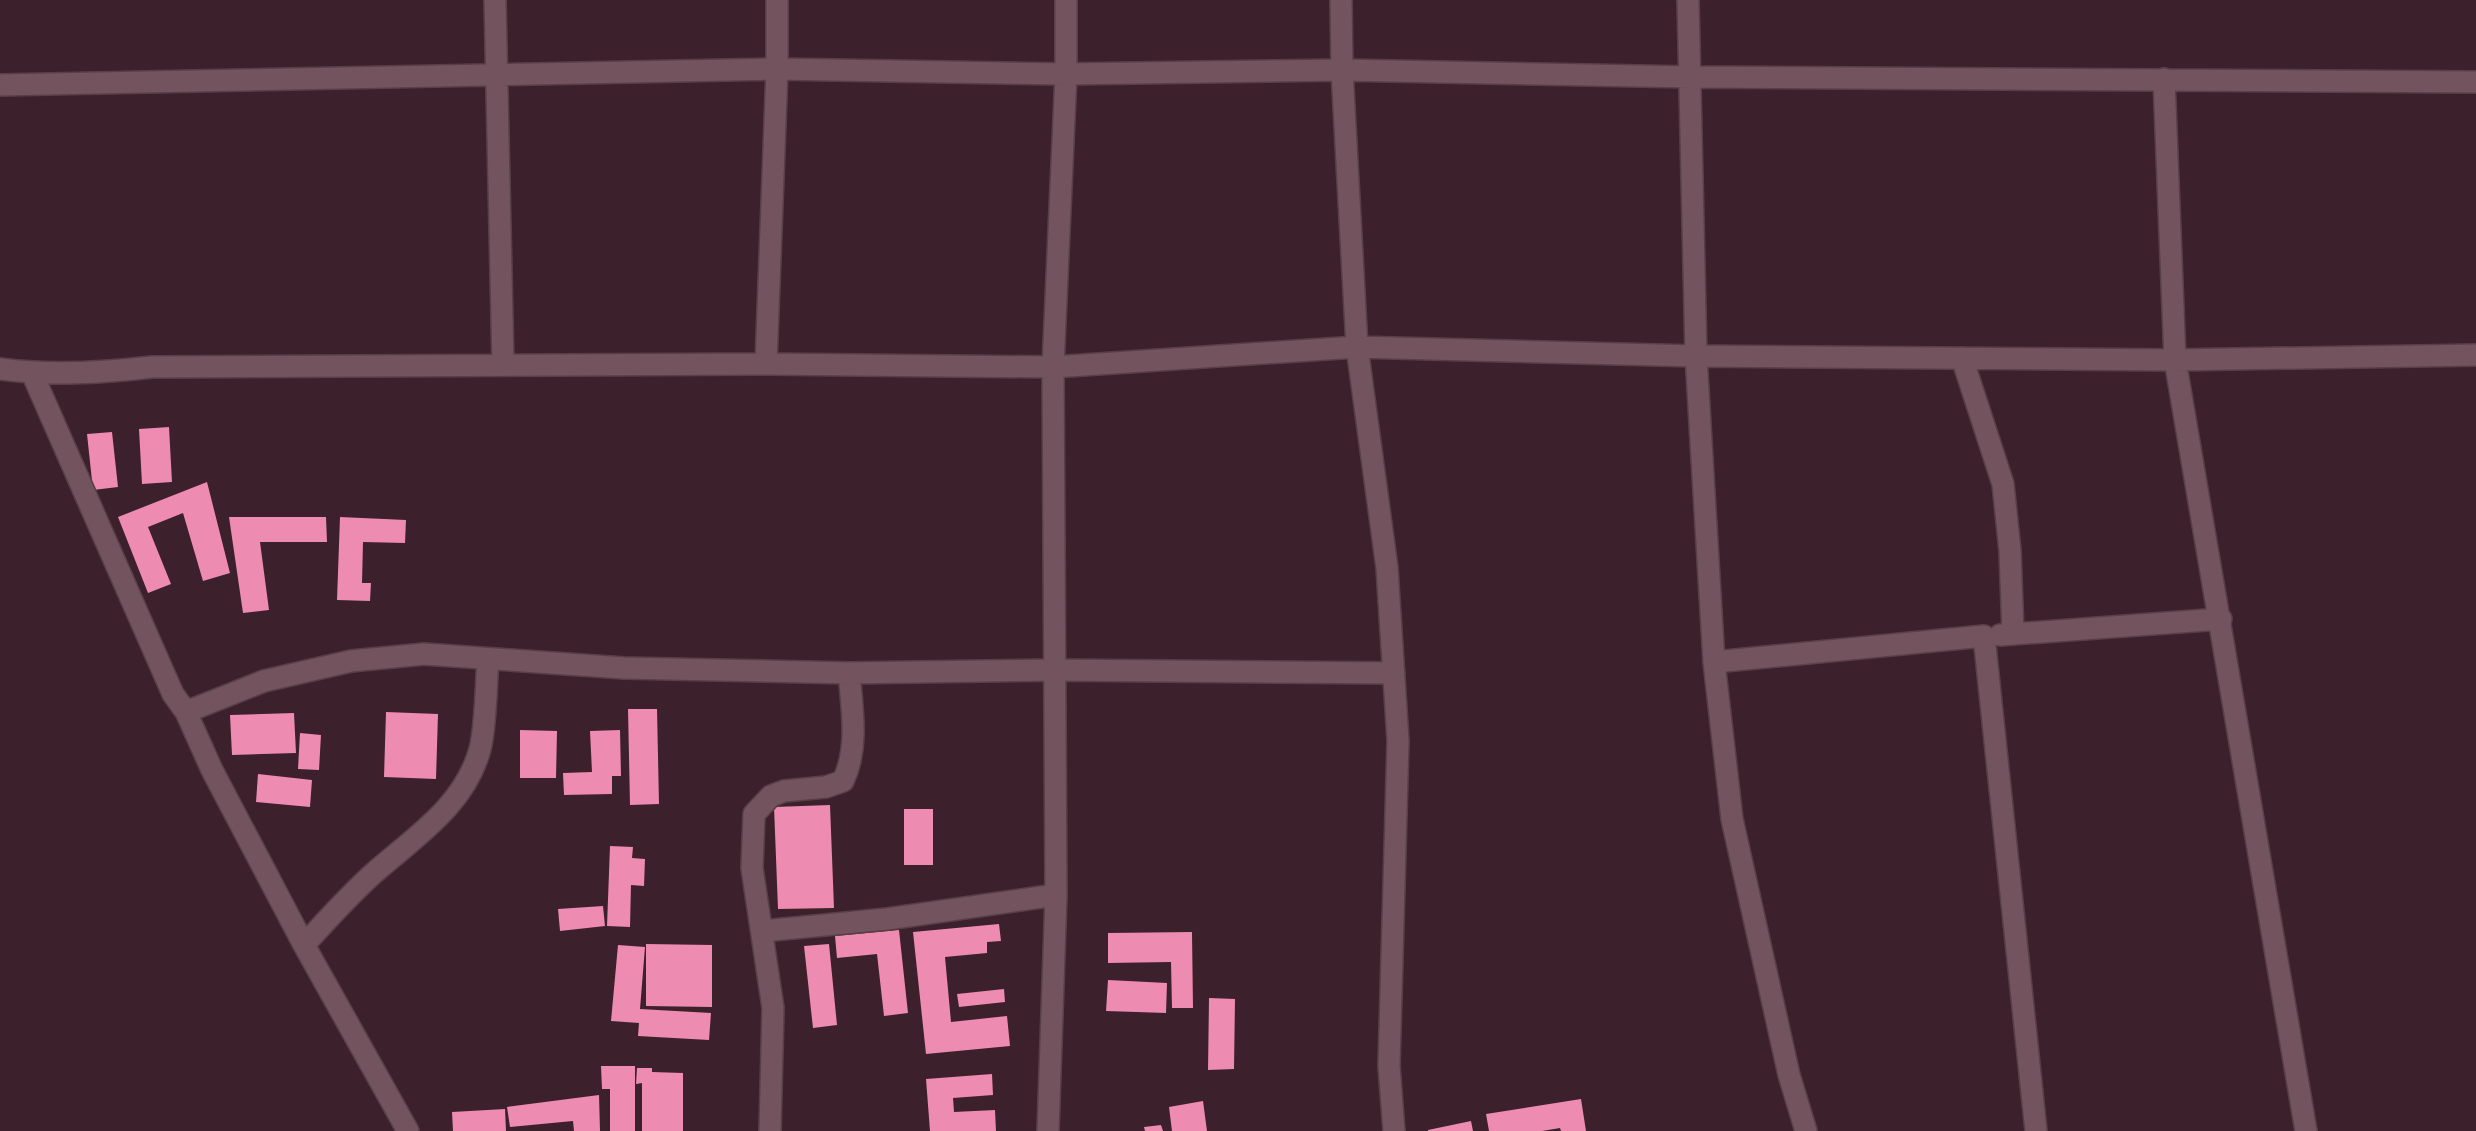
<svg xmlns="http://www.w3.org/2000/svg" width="2476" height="1131" font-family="Commissioner,sans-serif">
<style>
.building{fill:#ee8bb0}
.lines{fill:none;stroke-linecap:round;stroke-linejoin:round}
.minor-casing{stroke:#573f48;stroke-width:24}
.minor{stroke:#73535e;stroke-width:21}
</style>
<rect width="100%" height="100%" fill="#3c202b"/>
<path class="building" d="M169,427L172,482L142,484L139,429Z
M112,432L118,487L93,490L87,434Z
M207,482L230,573L203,581L183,513L148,527L171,584L148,593L118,517Z
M229,517H326L327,542H260L269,610L243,613Z
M340,517L406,520L405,543L363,542L362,583H371L370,601L337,600Z
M628,709H657L659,804L630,805Z
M386,712L438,714L436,779L384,777Z
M294,713L296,753L232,755L230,715Z
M520,730L557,731L556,778H520Z
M620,730L621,776H612V794L564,795L563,773L592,772L590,731Z
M300,733L321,735L319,770L298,769Z
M258,774L312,780L310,807L256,802Z
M830,805L834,908L778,909L774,807Z
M904,809H933V865H904Z
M610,846L633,847L632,858L645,859L644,886L631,885L630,927L607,926Z
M603,906L605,926L560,931L558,909Z
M999,924L1001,941L987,942V953L945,957L951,1022L1007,1016L1010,1046L926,1054L913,932Z
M899,930L908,1013L884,1016L877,954L837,958L835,936Z
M1192,932L1193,1008H1172L1171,962L1108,963V933Z
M646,944L712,945V1007L646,1006Z
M829,944L837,1025L813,1028L804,946Z
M618,945L645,947L640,1009L711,1013L709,1040L638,1036L639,1023L611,1021Z
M1108,980L1167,983L1166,1013L1106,1011Z
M1004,989L1005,1002L959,1007L957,994Z
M1209,998L1235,999L1234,1069L1208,1070Z
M601,1066H635V1131H610V1089H602Z
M637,1068H652V1072L683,1073V1131H642V1083L636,1084Z
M992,1074L993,1095L953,1098L954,1112L995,1110L996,1131H930L926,1079Z
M599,1095L600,1131H574L573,1121L510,1127L507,1107Z
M1581,1099L1586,1131H1561L1560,1128L1542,1131H1489L1486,1114Z
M1203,1101L1207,1131H1172L1169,1107Z
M505,1109L506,1131H453L452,1112Z
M1471,1121L1473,1131H1428V1130Z
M1161,1125L1163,1131H1145L1144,1127Z"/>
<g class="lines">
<defs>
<path id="minor" d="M495,0L503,365
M1341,0L1342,70L1357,347L1387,568L1398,741L1389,1066L1394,1131
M1688,0L1696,356L1714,662L1732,819L1789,1075L1806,1131
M2164,79L2175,360L2306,1131
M0,85L777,69L1066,74L1342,70L1691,77L2476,82
M1962,358L2003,484L2010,551L2013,634
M766,364L777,69V0
M0,369C51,376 101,373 152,367L766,364L1053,367L1357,347L1696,356L2175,360L2476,355
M32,373L173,694L186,712L212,770L304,945L408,1131
M2000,635L2221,619
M1714,662L1984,636L2036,1131
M186,712L264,681L351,661L424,654L624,668L849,673L1055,670L1394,673
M762,931L887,919L1056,895
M304,945C327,920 349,895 375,872C416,836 465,805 480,749C486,726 486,685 488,659
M770,1131L773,1008L752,868L754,814L771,796L784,791L826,787L843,781C859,748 852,708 849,673
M1048,1131L1056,895L1053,367L1066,74V0"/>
</defs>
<use href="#minor" class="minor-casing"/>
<use href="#minor" class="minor"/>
</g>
</svg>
